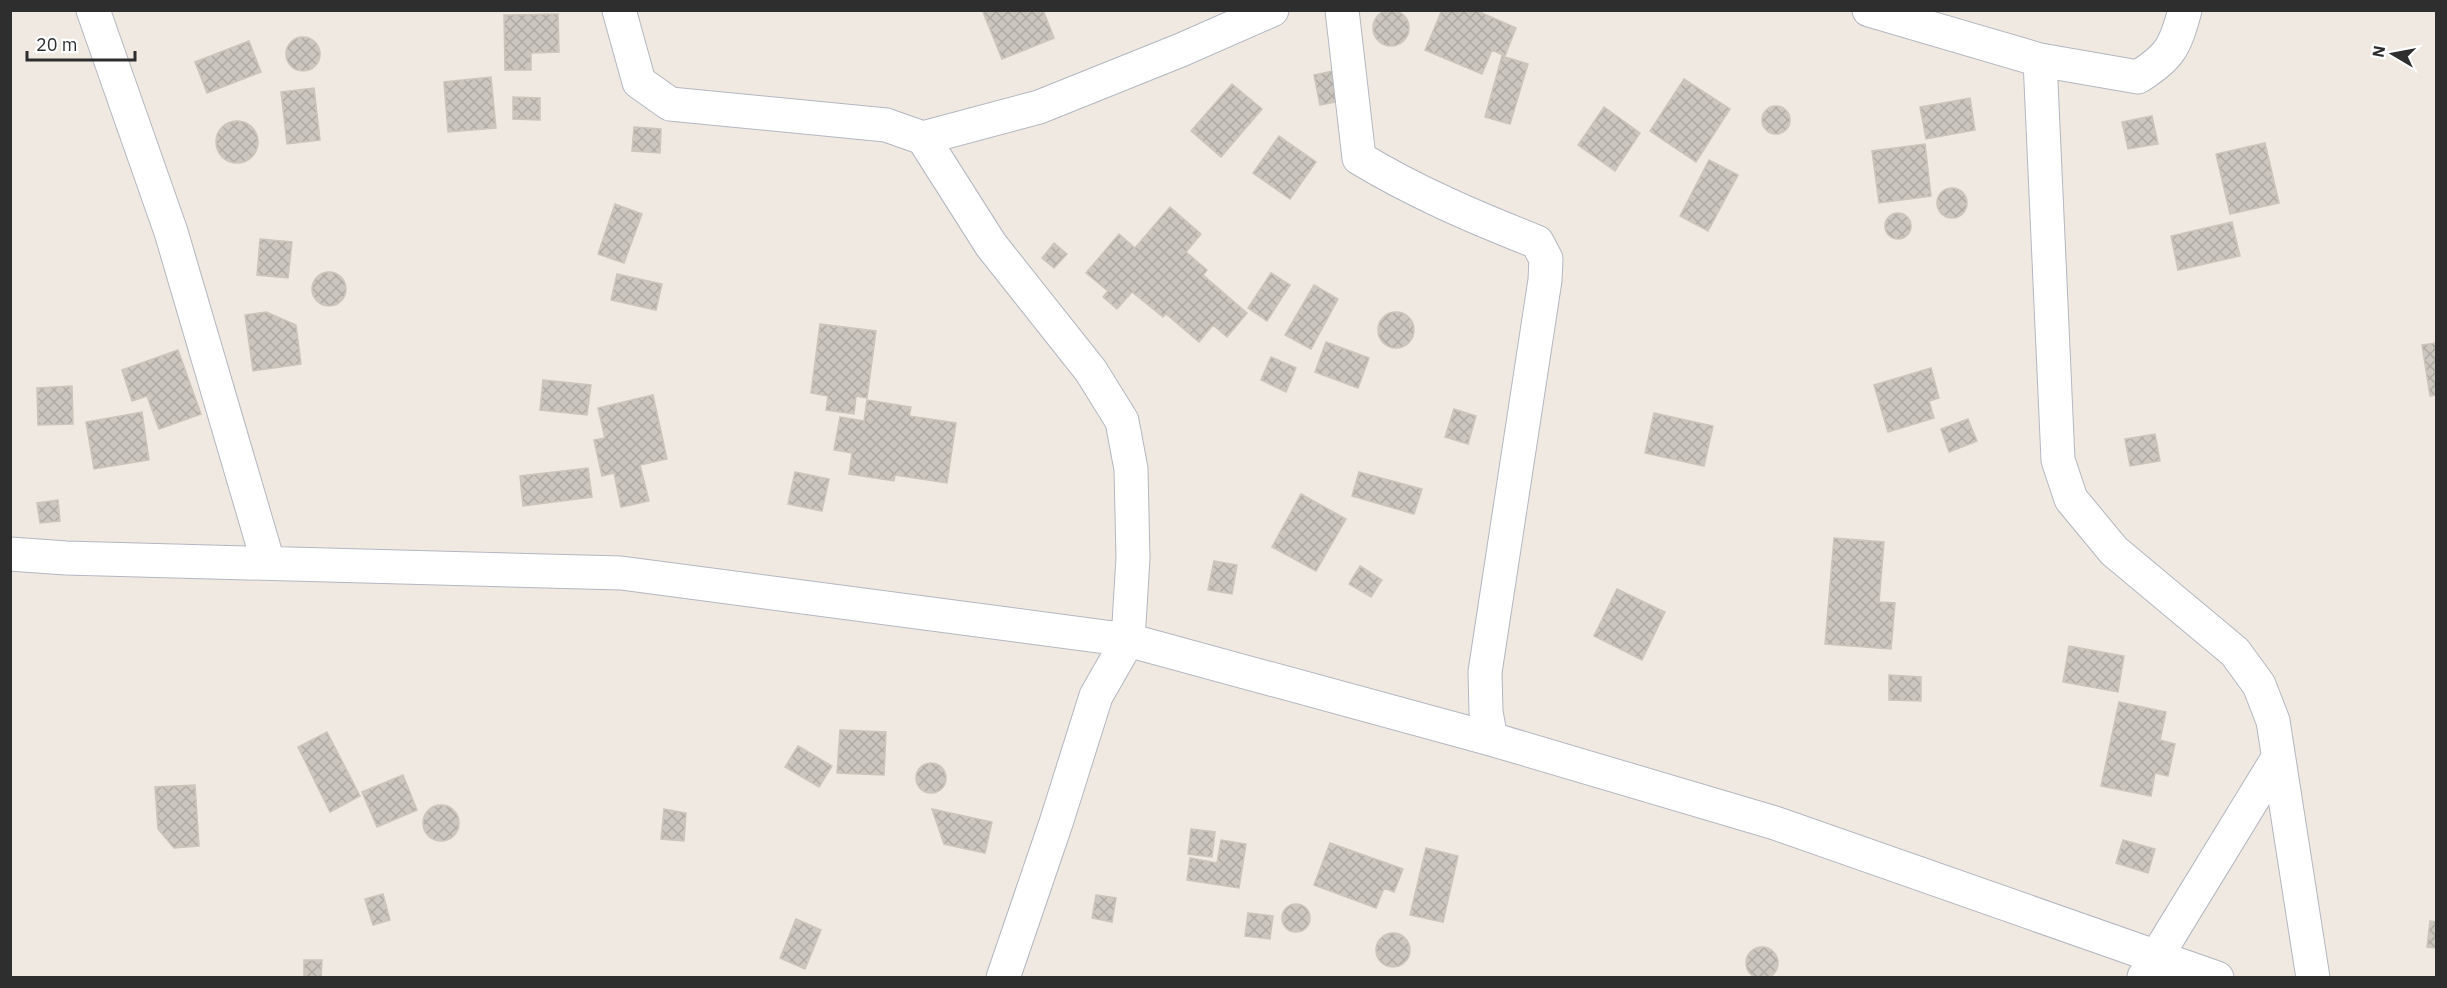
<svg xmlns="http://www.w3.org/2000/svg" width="2447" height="988" font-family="'IBM Plex Sans',sans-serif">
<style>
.building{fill:url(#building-cross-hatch);stroke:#cbc5ba;stroke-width:1.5}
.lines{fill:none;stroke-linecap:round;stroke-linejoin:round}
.minor-casing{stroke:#b4b7c1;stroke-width:35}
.minor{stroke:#fff;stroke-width:33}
</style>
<defs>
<pattern id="building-cross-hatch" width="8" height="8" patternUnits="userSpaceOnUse" patternTransform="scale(1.5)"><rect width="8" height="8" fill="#cbc7bf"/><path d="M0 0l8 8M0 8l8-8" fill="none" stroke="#afaba4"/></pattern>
</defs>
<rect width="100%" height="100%" fill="#efe9e1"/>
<path class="building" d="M988,10H1043L1054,38L1002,59L983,12Z
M1442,10H1475L1516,28L1505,56L1492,50L1482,74L1425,50Z
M1373 28a18 18 0 1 1 36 0a18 18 0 1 1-36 0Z
M558,14L559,52L531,53V70H505L504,15Z
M286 54a17 17 0 1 1 34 0a17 17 0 1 1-34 0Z
M249,41L261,72L207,93L195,62Z
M1502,56L1528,64L1510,124L1485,117Z
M1338,70L1345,100L1320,105L1314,75Z
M491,77L496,128L448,132L444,82Z
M1684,79L1730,109L1696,162L1650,131Z
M1232,84L1262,109L1221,157L1191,131Z
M314,88L320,140L287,144L281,92Z
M513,97L540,98V120L513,119Z
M1970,98L1975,130L1926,139L1920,107Z
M1762 120a14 14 0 1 1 28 0a14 14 0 1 1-28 0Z
M1604,107L1640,133L1615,171L1578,145Z
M2152,116L2158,144L2128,149L2122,122Z
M216 142a21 21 0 1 1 42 0a21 21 0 1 1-42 0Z
M634,127L661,129L660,153L632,151Z
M1279,136L1316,162L1290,199L1253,173Z
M2265,143L2279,203L2230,214L2216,154Z
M1925,144L1931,196L1879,203L1872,151Z
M1709,160L1738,175L1708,231L1680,216Z
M1937 203a15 15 0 1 1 30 0a15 15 0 1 1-30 0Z
M615,204L642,214L624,263L598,254Z
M1170,207L1201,234L1186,252L1207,270L1203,275L1247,313L1227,337L1213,325L1199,342L1166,314L1163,317L1132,292L1117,309L1103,297L1108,291L1086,273L1119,234L1135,248Z
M1885 226a13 13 0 1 1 26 0a13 13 0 1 1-26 0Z
M2232,222L2240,256L2178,270L2171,236Z
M260,239L292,242L288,278L257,275Z
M1054,243L1067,254L1054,268L1042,258Z
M312 289a17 17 0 1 1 34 0a17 17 0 1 1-34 0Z
M1271,273L1290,285L1267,321L1248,308Z
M617,274L662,284L656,310L611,300Z
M1314,285L1338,299L1311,349L1285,335Z
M1378 330a18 18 0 1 1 36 0a18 18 0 1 1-36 0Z
M266,312L296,325L301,364L253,371L245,315Z
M820,324L876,331L867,398L856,396L854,414L826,410L828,396L811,393Z
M1326,342L1369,358L1358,388L1315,372Z
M2436,343V395L2430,396L2422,345Z
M178,350L201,414L159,429L147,396L132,401L122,370Z
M1271,357L1296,368L1286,392L1261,380Z
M1931,368L1939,398L1929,401L1934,418L1888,432L1874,385Z
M543,380L591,385L587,415L540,410Z
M72,386L73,424L38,425L37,388Z
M653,395L667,459L640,465L649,501L621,507L614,473L602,476L594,440L605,438L598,408Z
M867,400L911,407L909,416L956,423L947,483L895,475L894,481L849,474L852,453L834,450L840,417L864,421Z
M1454,409L1476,416L1468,444L1445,437Z
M142,412L149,460L94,469L86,422Z
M1654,413L1713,426L1704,466L1645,453Z
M1968,419L1977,441L1949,452L1941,429Z
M2155,434L2160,461L2130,466L2125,439Z
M588,468L592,497L523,506L520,476Z
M795,472L829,479L822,511L788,504Z
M1359,472L1422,489L1414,514L1352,496Z
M1301,494L1346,519L1316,571L1272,547Z
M58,500L60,521L40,523L37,503Z
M1834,538L1884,542L1879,602L1895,603L1891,649L1825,644Z
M1214,561L1237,565L1232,594L1208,590Z
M1360,566L1382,580L1371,597L1349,584Z
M1617,589L1665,612L1642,660L1594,636Z
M2069,646L2124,656L2118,692L2063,682Z
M1889,675L1921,677V701L1889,700Z
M2119,702L2166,712L2160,740L2175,744L2168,776L2155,773L2151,796L2101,786Z
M840,730L886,732L884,775L837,773Z
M327,732L360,796L330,812L298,747Z
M798,746L832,766L819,787L785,767Z
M916 778a15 15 0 1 1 30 0a15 15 0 1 1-30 0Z
M403,775L417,810L377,827L362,792Z
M195,785L199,846L174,848L158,829L155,787Z
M423 823a18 18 0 1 1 36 0a18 18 0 1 1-36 0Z
M664,809L686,813L684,841L661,839Z
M932,809L992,822L985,853L944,844Z
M1191,829L1215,832L1212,857L1188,854Z
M1221,840L1246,844L1239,888L1187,880L1190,858L1217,863Z
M2123,840L2155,849L2148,873L2116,863Z
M1330,843L1403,869L1394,892L1384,888L1376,908L1314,885Z
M1426,848L1458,856L1443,922L1410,915Z
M383,894L390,920L373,925L365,899Z
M1096,895L1116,898L1112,922L1092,918Z
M1282 918a14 14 0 1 1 28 0a14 14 0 1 1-28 0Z
M1248,913L1273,916L1270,939L1245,936Z
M796,919L821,930L805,969L780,958Z
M2430,921L2436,922V948L2427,947Z
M1376 950a17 17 0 1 1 34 0a17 17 0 1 1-34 0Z
M1746 963a16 16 0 1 1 32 0a16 16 0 1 1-32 0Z
M304,960H322L321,978H304Z"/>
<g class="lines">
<defs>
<path id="minor" d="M93,10L171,232L268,562
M619,10L639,82L670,104L886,125L923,138L1039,107L1181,50L1272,10
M1342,10L1359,158C1415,192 1476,218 1537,242L1546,259L1545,280L1485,672L1486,712L1491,739
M1869,10L2040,60L2138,77C2170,57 2175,47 2185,10
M2040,60L2058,460L2071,499L2114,551L2235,652L2259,685L2273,721L2313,978
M923,138L991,245L1091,371L1122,421L1131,469L1133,558L1128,640L1096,696L1056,823L1003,978
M10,554L66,558L621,573L1128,640L1491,739L1775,823L2217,978
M2144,977L2278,758"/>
</defs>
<use href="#minor" class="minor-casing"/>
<use href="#minor" class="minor"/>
</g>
<rect width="2447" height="988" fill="none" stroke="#2e2e2e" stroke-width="24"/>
<g transform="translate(2393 54) rotate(280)" stroke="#ffffff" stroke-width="4.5" paint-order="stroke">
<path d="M0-4.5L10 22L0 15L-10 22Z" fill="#2e2e2e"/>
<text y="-9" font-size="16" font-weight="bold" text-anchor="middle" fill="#2e2e2e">N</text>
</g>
<path d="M27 51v9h108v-9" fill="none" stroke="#2e2e2e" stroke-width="3"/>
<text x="36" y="51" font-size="18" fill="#2e2e2e" stroke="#ffffff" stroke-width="4.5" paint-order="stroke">20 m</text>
</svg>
